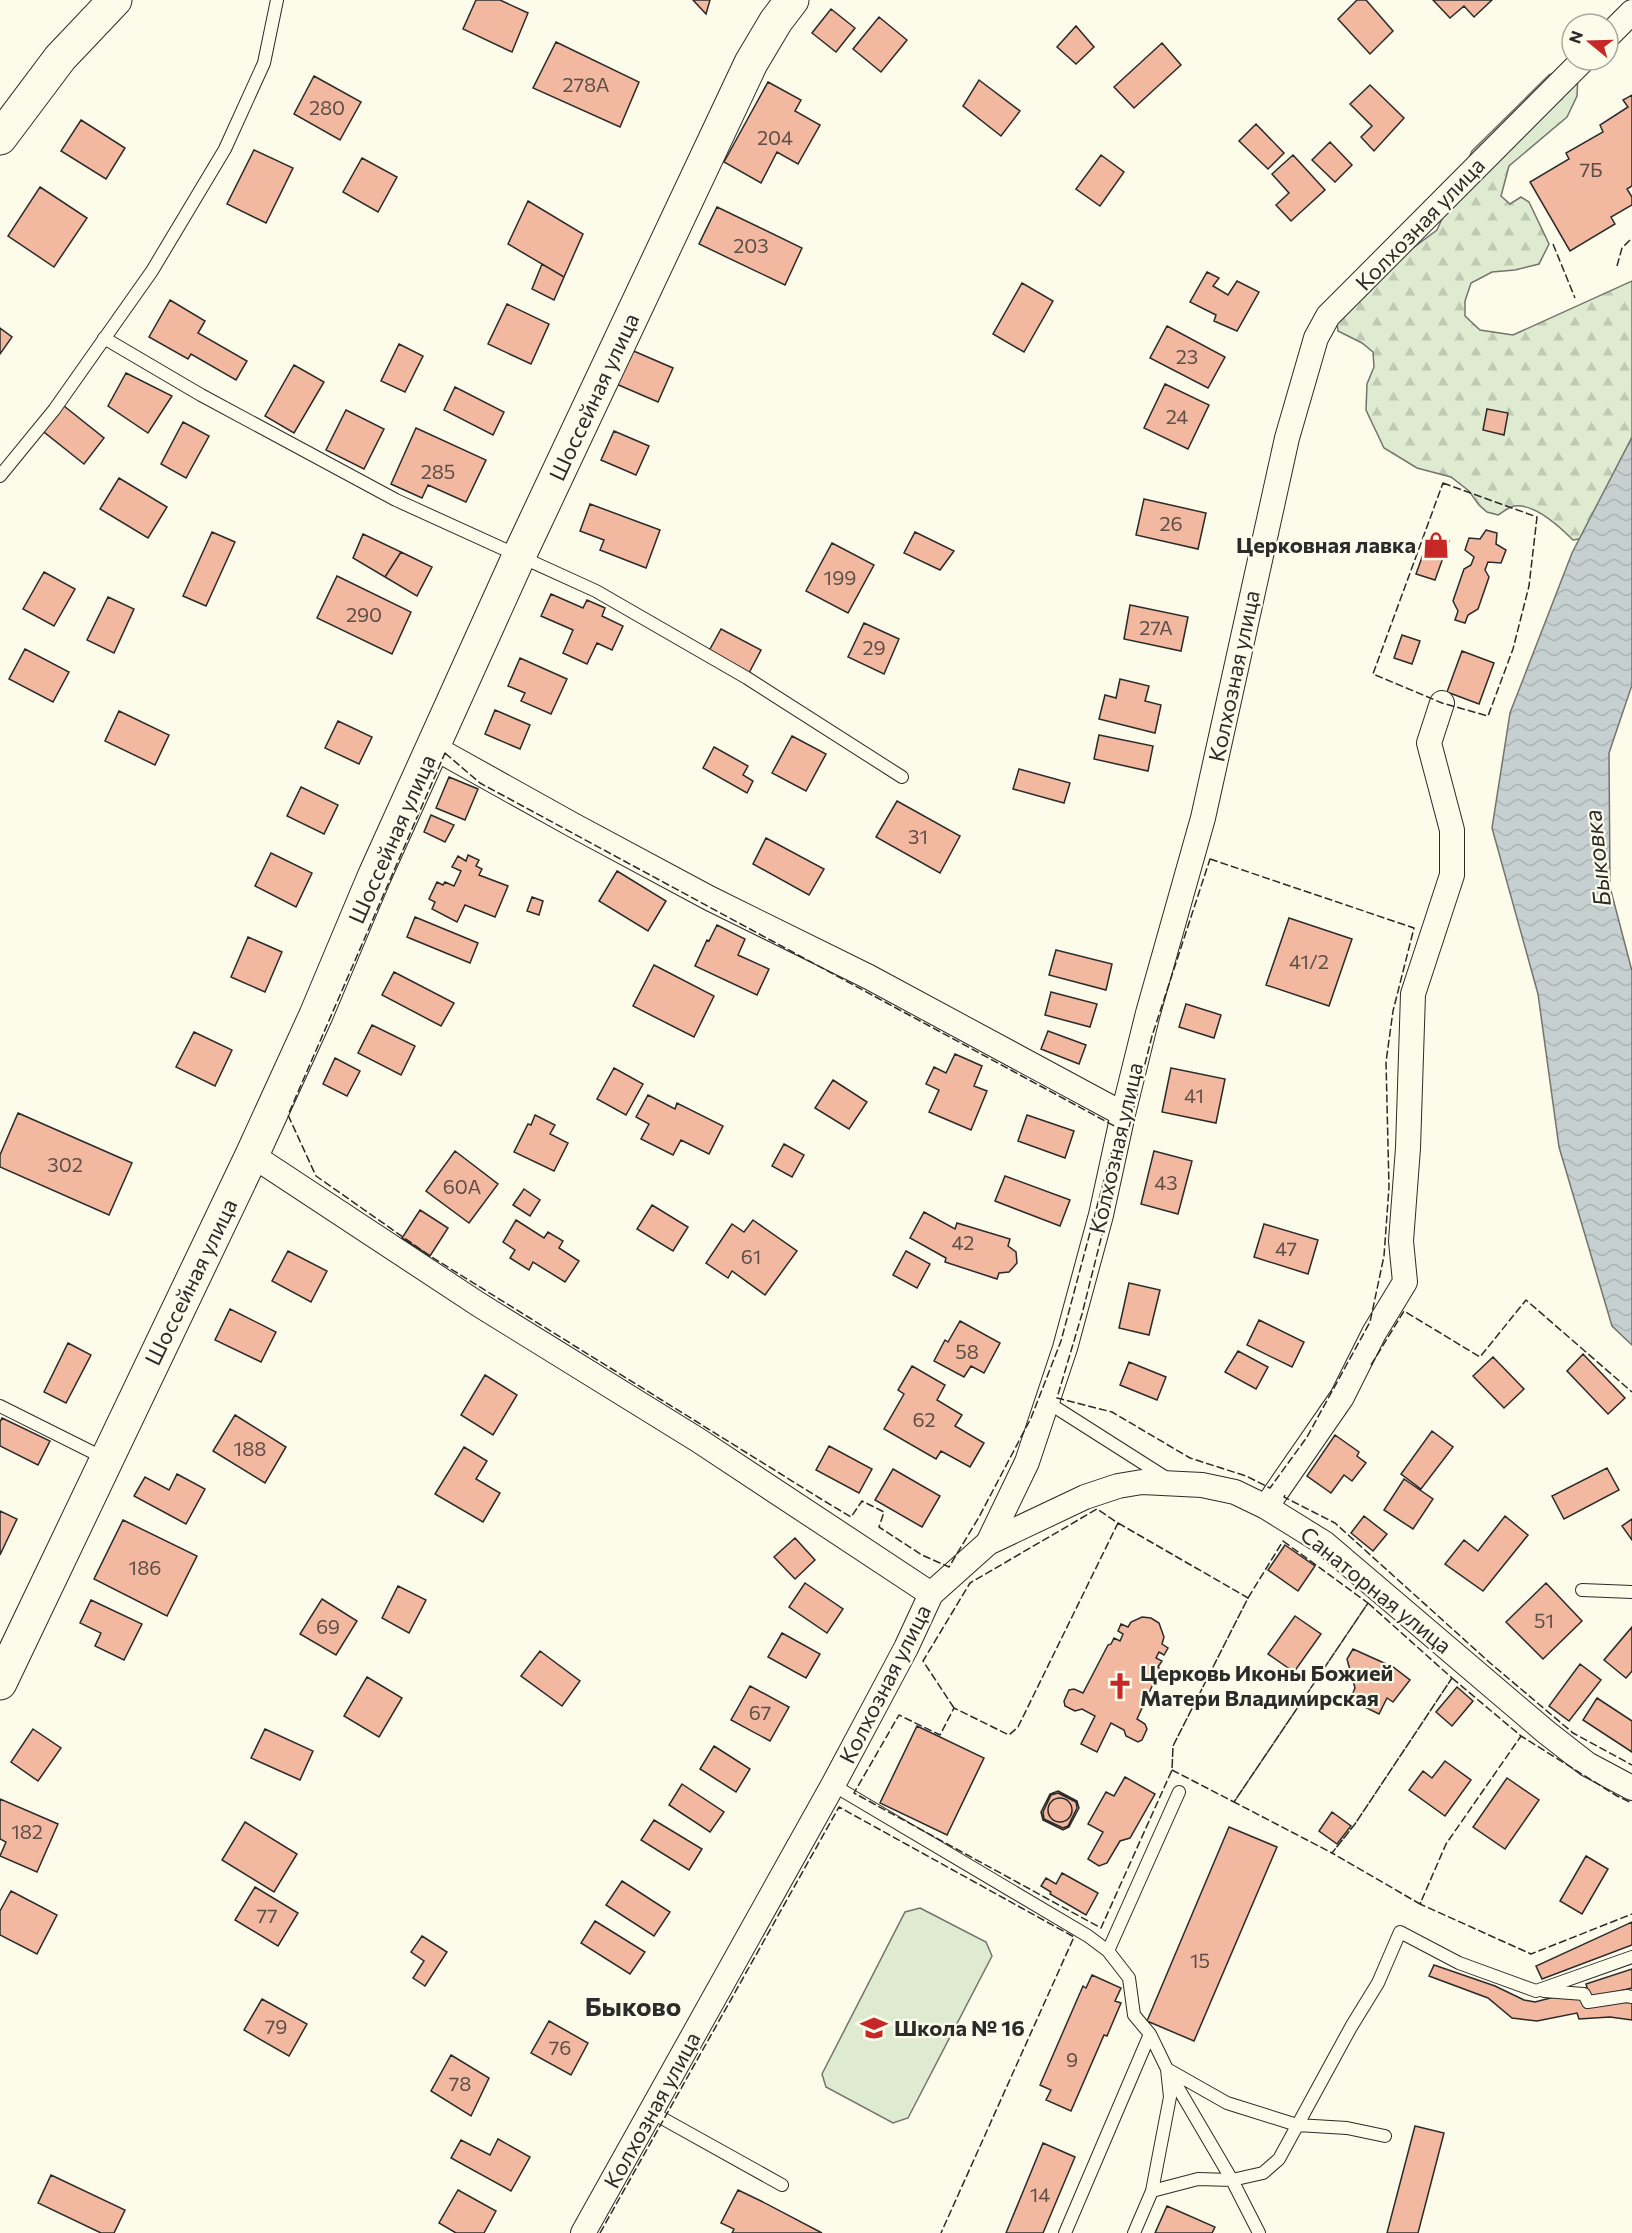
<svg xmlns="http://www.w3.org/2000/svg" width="1632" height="2233" font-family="Commissioner,sans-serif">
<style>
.forest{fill:url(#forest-firs);stroke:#74746e;stroke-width:1.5}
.pitch{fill:#deebd1;stroke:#74746e;stroke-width:1.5}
.water{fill:url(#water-waves);stroke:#74746e;stroke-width:1.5}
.building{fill:#f2b8a0;stroke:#2b2b2b;stroke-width:1.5}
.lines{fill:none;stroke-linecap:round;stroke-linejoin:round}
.lane-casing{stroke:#2b2b2b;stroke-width:14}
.street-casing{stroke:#2b2b2b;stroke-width:26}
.secondary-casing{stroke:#2b2b2b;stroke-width:35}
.primary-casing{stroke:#2b2b2b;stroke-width:35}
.lane{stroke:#fdfbea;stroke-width:12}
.street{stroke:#fdfbea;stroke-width:24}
.secondary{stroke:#fdfbea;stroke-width:33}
.primary{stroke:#fdfbea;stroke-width:33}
.fence{stroke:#2b2b2b;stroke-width:1.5;stroke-dasharray:8 3;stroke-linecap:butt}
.labels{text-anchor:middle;stroke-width:4.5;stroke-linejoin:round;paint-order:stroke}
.number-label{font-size:20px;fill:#5d4e48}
.street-label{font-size:22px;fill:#2b2b2b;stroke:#fdfbea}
.poi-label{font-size:22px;font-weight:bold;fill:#2b2b2b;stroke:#fdfbea;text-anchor:start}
.water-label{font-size:24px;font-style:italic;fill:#2b2b2b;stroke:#fdfbea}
.quarter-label{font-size:26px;font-weight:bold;fill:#2b2b2b;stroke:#fdfbea}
</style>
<defs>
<pattern id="forest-firs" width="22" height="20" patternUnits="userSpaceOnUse" patternTransform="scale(1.5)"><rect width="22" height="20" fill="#deebd1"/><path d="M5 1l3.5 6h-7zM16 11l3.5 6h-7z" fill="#bfcab4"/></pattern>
<pattern id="water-waves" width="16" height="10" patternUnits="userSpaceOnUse" patternTransform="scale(1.5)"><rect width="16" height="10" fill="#c7d0d0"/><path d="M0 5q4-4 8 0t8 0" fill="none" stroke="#abb3b3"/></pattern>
</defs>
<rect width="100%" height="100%" fill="#fdfbea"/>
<path class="forest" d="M1569,66L1578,74L1577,96L1567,117L1509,166L1501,196L1510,204L1521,197L1529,202L1549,244L1539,264L1515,270L1492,272L1471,283L1465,301V316L1480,330L1513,335L1632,281V474L1585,538L1573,540C1560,527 1531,500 1511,507C1506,509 1502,513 1498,515L1487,512L1479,505L1469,491L1451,477L1417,468L1384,448L1366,410L1367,384L1374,367L1373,352L1362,343L1338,331L1335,306L1437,230L1472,151L1549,75Z"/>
<path class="pitch" d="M920,1908L986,1942L992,1956L908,2118L893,2123L826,2087L822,2074L905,1912Z"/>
<path class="water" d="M1632,437V685L1609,753L1610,887L1632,971V1345L1612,1326L1559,1147L1538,994L1492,828L1510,713L1572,553Z"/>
<path class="building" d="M476,0H500L528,13L512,52L463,29Z
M693,0H710L706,14Z
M1357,0H1366L1393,31L1370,54L1338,19Z
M1433,0H1492L1474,17L1464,6L1450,18Z
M831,9L855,28L836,52L812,33Z
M879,17L907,40L881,72L853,49Z
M1076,26L1094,47L1076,64L1057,47Z
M556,42L639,82L620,127L533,88Z
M1162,43L1181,65L1134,108L1114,87Z
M314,76L361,102L340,140L294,114Z
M979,80L1020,111L1001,136L963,106Z
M768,82L801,100L795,111L820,125L798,164L777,152L761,183L724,162Z
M1370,85L1404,118L1374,151L1361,137L1372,126L1350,104Z
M1632,95V186L1627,189L1632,197V205L1611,217L1615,224L1570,251L1530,182L1569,159L1566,153L1603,132L1600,125L1628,107L1623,100Z
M81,120L125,148L106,179L61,151Z
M1256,124L1284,153L1268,169L1239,141Z
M1330,142L1352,165L1335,182L1312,160Z
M254,150L293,168L266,223L227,204Z
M1101,155L1124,172L1100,206L1076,189Z
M1293,155L1325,190L1291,221L1276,205L1289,193L1272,174Z
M362,158L397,177L378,212L343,192Z
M40,187L87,218L54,267L8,236Z
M528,201L583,234L564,277L508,244Z
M717,207L802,248L785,285L699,244Z
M542,264L564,277L554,300L532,289Z
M1207,272L1219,278L1213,286L1228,295L1237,281L1259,292L1237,331L1214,321L1216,315L1190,302Z
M1022,283L1053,301L1024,352L993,334Z
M170,300L205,321L198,333L247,361L236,380L191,354L188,359L149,337Z
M507,304L549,324L531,364L488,344Z
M1167,326L1225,357L1208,388L1150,358Z
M0,328L12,337L0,354Z
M399,344L423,356L405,392L381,381Z
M629,349L673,368L658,402L614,383Z
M294,365L324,382L294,433L265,416Z
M126,373L172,396L148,433L108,406Z
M1165,384L1209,405L1188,449L1144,428Z
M455,387L504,412L493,435L444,410Z
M59,402L104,438L84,464L39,428Z
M1487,409L1508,413L1504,435L1483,430Z
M346,410L384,429L364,469L326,450Z
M183,422L209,436L186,478L161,464Z
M416,428L486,460L466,502L428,485L422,498L391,484Z
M614,431L649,446L636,475L601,460Z
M119,478L167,507L148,538L100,509Z
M1144,499L1206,513L1198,549L1136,535Z
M590,504L660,530L646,568L600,550L604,540L580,531Z
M1486,530L1497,533L1496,544L1506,550L1501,563L1488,562L1485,570L1489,577L1478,609L1468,615L1465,623L1455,620L1458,611L1453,601L1464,569L1471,565L1474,557L1465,550L1469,538L1480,539Z
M212,532L235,542L206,606L183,596Z
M915,532L954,551L940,570L904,553Z
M363,534L401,552L385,577L353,558Z
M1430,535L1449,541L1435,580L1416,574Z
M832,543L874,565L848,613L806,591Z
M401,552L432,567L417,596L385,577Z
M44,572L75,589L54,626L23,609Z
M337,576L411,612L392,654L317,618Z
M551,594L583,608L587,600L605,608L602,616L623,626L612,650L597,643L587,664L563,653L573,630L541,616Z
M108,597L134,609L114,653L87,640Z
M1130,605L1188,617L1181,651L1124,639Z
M864,623L899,639L884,674L848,657Z
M721,629L761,650L749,673L709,651Z
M1402,635L1420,641L1412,664L1394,658Z
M25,649L69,672L53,702L9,679Z
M1462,651L1494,663L1479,704L1447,692Z
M520,658L567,679L551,714L521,701L525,693L508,686Z
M1120,679L1149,686L1145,701L1161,705L1155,733L1099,719L1105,695L1116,698Z
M495,710L530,725L520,749L485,734Z
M119,711L169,735L155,765L105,741Z
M338,721L372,737L359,764L325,748Z
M1099,735L1153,746L1148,771L1094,759Z
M792,736L826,754L806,791L772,773Z
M714,747L748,766L743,775L753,781L747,793L703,768Z
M1019,769L1070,783L1064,803L1013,789Z
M449,777L478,789L465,820L436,808Z
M301,787L338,805L324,834L287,816Z
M897,801L960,836L940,873L876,837Z
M431,815L454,825L445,842L424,832Z
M766,838L824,869L809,895L753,864Z
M271,853L312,873L296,907L255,886Z
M468,855L479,860L476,866L482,869L479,875L508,886L495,917L465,905L457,922L432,909L435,902L429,899L437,882L443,885L445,882L454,886L461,871L452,867L458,856L466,861Z
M617,871L666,901L648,931L599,901Z
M532,897L543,901L539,915L527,911Z
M415,917L478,943L470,963L407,937Z
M1289,918L1352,939L1329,1006L1266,985Z
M717,925L745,939L738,955L769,969L757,995L695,966L707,940L709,941Z
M248,937L282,952L265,992L231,977Z
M1056,950L1112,964L1106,990L1049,975Z
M654,965L714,996L694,1037L633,1006Z
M394,972L454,1003L441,1026L382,995Z
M1051,992L1097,1004L1090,1027L1045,1015Z
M1186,1004L1221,1015L1214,1038L1179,1027Z
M372,1025L415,1046L401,1075L358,1053Z
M1048,1031L1086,1045L1079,1064L1041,1049Z
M194,1032L232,1050L215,1086L176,1067Z
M955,1054L982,1066L974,1086L987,1091L971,1130L929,1112L939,1090L926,1084L934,1067L946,1073Z
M335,1058L360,1071L347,1096L323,1084Z
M614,1068L643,1084L626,1115L597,1099Z
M1171,1068L1225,1079L1216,1123L1162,1112Z
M833,1080L867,1102L849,1129L815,1108Z
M648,1095L675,1109L677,1103L723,1126L709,1154L681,1140L673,1155L641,1139L649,1124L636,1117Z
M18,1113L132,1163L109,1215L0,1167V1155Z
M535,1115L555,1125L550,1134L568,1143L554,1171L514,1152L528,1124L531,1125Z
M1027,1115L1074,1131L1065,1158L1018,1141Z
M784,1144L804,1155L792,1177L772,1166Z
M455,1151L498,1184L469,1223L426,1191Z
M1154,1151L1192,1161L1178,1214L1141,1204Z
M1005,1176L1070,1200L1060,1226L995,1201Z
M524,1189L540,1200L530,1216L513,1205Z
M652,1205L688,1227L673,1251L637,1229Z
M420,1210L448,1228L430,1256L402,1238Z
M924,1212L955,1229L957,1223L1010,1239L1008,1246L1016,1252L1017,1263L1009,1272L999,1273L997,1279L945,1262L946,1258L910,1238Z
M516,1220L544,1238L548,1232L563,1241L559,1248L579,1261L565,1282L533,1262L529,1270L510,1258L515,1250L503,1242Z
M753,1220L797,1251L765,1295L732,1271L728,1278L706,1263L732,1224L744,1232Z
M1264,1224L1318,1240L1308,1274L1254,1257Z
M288,1251L327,1271L311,1302L272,1281Z
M906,1251L930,1264L917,1288L893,1275Z
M1129,1283L1160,1290L1149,1335L1119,1328Z
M230,1309L276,1332L261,1362L215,1340Z
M1259,1320L1304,1342L1292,1367L1247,1345Z
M960,1321L1000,1343L984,1373L971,1366L964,1377L934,1361L945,1340L948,1342Z
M68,1343L91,1355L66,1403L44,1392Z
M1238,1351L1268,1367L1256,1389L1225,1372Z
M1583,1354L1625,1398L1608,1414L1567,1371Z
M1493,1357L1524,1389L1504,1408L1473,1376Z
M1129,1362L1166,1377L1157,1400L1120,1385Z
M912,1366L945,1385L937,1400L962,1415L955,1426L984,1443L970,1467L941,1451L936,1459L884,1429L904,1394L898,1390Z
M485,1375L517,1395L493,1435L461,1415Z
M235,1415L286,1447L265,1483L213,1451Z
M2,1418L50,1441L38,1465L0,1446V1422Z
M1432,1431L1453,1447L1421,1489L1401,1474Z
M1335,1435L1359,1452L1357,1456L1366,1463L1352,1481L1344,1475L1331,1493L1307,1476Z
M829,1446L872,1469L859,1493L816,1470Z
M464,1447L487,1461L476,1479L500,1493L483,1522L435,1494Z
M1607,1468L1619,1490L1564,1519L1552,1496Z
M893,1469L940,1496L922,1527L875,1500Z
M177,1474L205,1489L186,1524L134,1496L145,1477L169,1490Z
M1404,1479L1433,1499L1413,1529L1384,1510Z
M0,1511L17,1519L0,1555Z
M1364,1516L1387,1534L1373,1551L1351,1533Z
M1505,1516L1528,1535L1483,1591L1445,1564L1464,1540L1478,1551Z
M1632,1519V1540L1622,1526Z
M123,1520L197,1556L167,1616L94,1579Z
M795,1538L815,1560L795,1579L774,1557Z
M1285,1545L1315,1566L1298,1591L1268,1570Z
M805,1583L843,1609L827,1633L789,1607Z
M1546,1583L1582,1621L1543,1659L1506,1622Z
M398,1586L426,1600L409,1633L382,1618Z
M322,1599L357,1621L336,1655L300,1634Z
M91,1600L142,1624L124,1660L95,1646L101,1633L80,1623Z
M1295,1616L1321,1634L1294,1672L1268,1654Z
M1142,1617L1151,1618L1159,1623L1164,1637L1162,1644L1168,1648L1164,1655L1159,1652L1156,1658L1162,1661L1158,1667L1160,1669L1137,1719L1145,1724L1147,1729L1142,1740L1138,1742L1126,1736L1124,1730L1111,1723L1097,1752L1081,1744L1095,1716L1082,1709L1075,1711L1065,1706L1064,1701L1069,1690L1074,1689L1083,1693L1108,1645L1111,1644L1114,1638L1120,1641L1123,1634L1118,1631L1121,1624L1128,1627L1131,1622Z
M1632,1627V1671L1626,1678L1604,1660Z
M782,1633L820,1654L806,1678L768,1657Z
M1353,1649L1393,1667L1410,1680L1393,1702L1387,1698L1379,1714L1350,1700L1355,1688L1347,1659Z
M540,1651L580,1681L562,1706L521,1676Z
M1580,1664L1601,1680L1569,1721L1549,1706Z
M367,1677L402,1698L379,1737L344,1716Z
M750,1686L789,1707L770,1741L731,1720Z
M1457,1687L1473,1701L1452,1726L1436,1712Z
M1597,1698L1632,1721V1752L1583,1720Z
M917,1726L984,1758L947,1835L880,1803Z
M33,1729L61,1748L38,1781L11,1762Z
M265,1729L313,1751L300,1780L251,1758Z
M714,1746L750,1769L736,1792L700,1769Z
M1445,1761L1471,1780L1445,1816L1409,1790L1423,1771L1432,1778Z
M1125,1777L1155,1794L1130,1838L1120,1841L1107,1863L1099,1866L1088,1859L1103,1832L1088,1824L1106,1792L1114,1796Z
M1507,1778L1539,1800L1505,1849L1473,1827Z
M682,1784L724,1812L710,1832L669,1805Z
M1058,1791L1077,1801L1079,1808L1069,1827L1063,1830L1043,1820L1041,1812L1050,1794Z
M1058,1793L1076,1802L1077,1808L1068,1826L1063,1828L1044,1819L1043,1812L1051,1795Z
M1048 1810a12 12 0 1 1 24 0a12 12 0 1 1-24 0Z
M0,1799L58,1824L37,1872L0,1856L6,1842L0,1839Z
M1332,1812L1351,1826L1337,1844L1319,1831Z
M654,1820L702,1849L689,1870L641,1840Z
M245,1822L297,1854L274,1892L222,1860Z
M1229,1827L1277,1847L1194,2041L1147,2021Z
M1586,1856L1608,1869L1582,1914L1560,1901Z
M1062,1873L1098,1893L1086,1915L1050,1894L1051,1892L1041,1886L1046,1878L1056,1884Z
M622,1881L670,1912L654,1936L606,1905Z
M255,1887L298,1913L278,1946L235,1920Z
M11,1891L57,1915L37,1954L0,1935V1911Z
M595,1921L645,1952L630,1974L581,1943Z
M1632,1922V1945L1542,1979L1536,1966Z
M422,1936L447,1952L425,1986L413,1978L424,1961L411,1952Z
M1434,1965L1495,1986L1524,2000L1535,2002L1558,1996L1632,2003V2020L1610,2017L1579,2019L1577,2013L1537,2021L1512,2018L1488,1998L1429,1976Z
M1632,1969V1988L1590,1998L1586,1984Z
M1092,1975L1121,1988L1115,2001L1121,2003L1107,2036L1104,2035L1071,2111L1046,2100L1051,2090L1040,2085L1083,1986L1086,1988Z
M262,1999L307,2024L289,2056L244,2030Z
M549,2021L588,2043L571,2075L531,2053Z
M451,2055L489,2078L471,2116L431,2091Z
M1415,2126L1444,2133L1418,2233H1387Z
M498,2139L530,2157L511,2191L451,2158L461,2140L490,2155Z
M1043,2143L1075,2157L1043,2233H1006Z
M51,2175L125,2210L114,2233H101L38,2203Z
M458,2190L496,2211L484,2233H456L439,2223Z
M738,2190L761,2201L822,2233H732L734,2229L721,2223Z
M1167,2206L1215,2227L1212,2233H1155Z"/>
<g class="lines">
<defs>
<path id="lane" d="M104,338L201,395L396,500L596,591L747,678L902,777
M0,476L54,410L152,271L225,149L264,63L277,0
M1047,1402L1168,1479
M0,1406L106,1459
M1582,1590L1632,1592
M833,1785L1088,1936L1108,1951L1129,1978L1134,2015L1150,2034L1167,2069L1170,2097L1152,2191L1134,2233
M1108,1951L1179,1792
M1544,1991L1584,1994L1588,2002L1627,1996L1632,1997
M651,2112L782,2185
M1152,2191L1198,2179L1232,2180L1263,2173L1279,2159L1351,2027L1378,1983L1400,1932L1459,1963L1536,1991L1632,1957
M1065,2233L1150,2034
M1259,2233L1232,2180L1167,2069L1227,2103L1297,2125L1347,2128L1385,2136"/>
<path id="street" d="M1608,36L1632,12
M433,747L573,825L709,898L869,977L1123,1114
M252,1155L478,1304L698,1440L931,1594
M1266,1507L1342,1397L1374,1333L1405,1282L1401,1241L1408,1148L1413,994L1452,875V830L1429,743L1442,703
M988,1543L1085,1497L1118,1486L1142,1482L1202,1485L1235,1492L1266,1507L1324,1543L1546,1732L1587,1764L1632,1788
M583,2233L833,1785L906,1648L931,1594L988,1543L1027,1462L1065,1348L1101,1215L1123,1114L1148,1013L1203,818L1287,438L1316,338L1328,316L1583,60"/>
<path id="secondary" d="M0,1683L252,1155L316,1015L374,877L519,556L751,63L776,21L792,0"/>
<path id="primary" d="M0,138L60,58L115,0"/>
</defs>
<use href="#lane" class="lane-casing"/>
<use href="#street" class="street-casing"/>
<use href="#secondary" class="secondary-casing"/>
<use href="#primary" class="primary-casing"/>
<use href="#lane" class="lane"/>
<use href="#street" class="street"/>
<use href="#secondary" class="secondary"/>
<use href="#primary" class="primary"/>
<path class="fence" d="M1553,244L1575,298
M1617,266L1622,248L1632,238
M1443,483L1537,517L1529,586L1513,649L1488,716L1442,703L1373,674Z
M445,753L480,783L1118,1128L1061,1341L1031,1418L979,1517L949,1567L922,1555L879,1527L884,1512L862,1501L851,1517L821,1499L430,1256L316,1176L288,1115Z
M1210,859L1414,928L1393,1011L1386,1062L1389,1187L1384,1256L1370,1322L1307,1437L1270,1488L1246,1476L1190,1458L1112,1412L1057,1398L1082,1314L1152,1036Z
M1371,1365L1404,1311L1480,1357L1526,1300L1632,1392
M1285,1495L1284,1497L1335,1523L1489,1662L1573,1733L1632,1765
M1118,1523L1248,1598L1173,1746L1172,1770L1101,1928L854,1793L899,1715L940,1735L954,1708L1009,1735L1018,1727Z
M1283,1541L1368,1603L1234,1802L1172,1770L1173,1746L1248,1598Z
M1368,1603L1452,1678L1355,1824L1332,1853L1234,1802Z
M1452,1678L1521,1736L1446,1844L1420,1904L1332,1853L1355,1824Z
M954,1708L923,1661L970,1583L1097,1509L1118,1523
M1520,1738L1521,1736L1617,1796L1632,1803
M1421,1902L1420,1904L1531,1954L1632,1914
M600,2233L839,1807L1074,1937L941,2233"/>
</g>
<defs>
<symbol id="shop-bare" viewBox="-9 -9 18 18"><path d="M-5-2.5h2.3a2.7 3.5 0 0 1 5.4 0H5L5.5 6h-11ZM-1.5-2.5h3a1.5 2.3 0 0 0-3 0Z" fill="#c62828" stroke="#fdfbea" stroke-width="2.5" paint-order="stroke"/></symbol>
<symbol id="church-bare" viewBox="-9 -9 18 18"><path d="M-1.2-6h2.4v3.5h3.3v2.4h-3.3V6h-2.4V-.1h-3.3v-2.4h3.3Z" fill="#c62828" stroke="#fdfbea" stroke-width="2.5" paint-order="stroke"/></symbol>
<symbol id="school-bare" viewBox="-9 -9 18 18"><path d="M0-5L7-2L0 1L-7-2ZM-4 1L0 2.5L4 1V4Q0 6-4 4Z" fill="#c62828" stroke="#fdfbea" stroke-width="2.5" paint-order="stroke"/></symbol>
</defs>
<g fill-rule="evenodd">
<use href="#shop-bare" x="1417" y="526" width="38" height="38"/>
<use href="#church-bare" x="1101" y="1667" width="38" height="38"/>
<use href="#school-bare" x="855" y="2009" width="38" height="38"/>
</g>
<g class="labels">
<g class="number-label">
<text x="586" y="92">278А</text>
<text x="327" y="115">280</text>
<text x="775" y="145">204</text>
<text x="1591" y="177">7Б</text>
<text x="751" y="253">203</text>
<text x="1187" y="364">23</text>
<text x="1177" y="424">24</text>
<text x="438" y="479">285</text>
<text x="1171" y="531">26</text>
<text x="840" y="585">199</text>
<text x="364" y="622">290</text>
<text x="1156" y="635">27А</text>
<text x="874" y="655">29</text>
<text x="918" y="844">31</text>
<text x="1309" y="969">41/2</text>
<text x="1194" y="1103">41</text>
<text x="65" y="1172">302</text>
<text x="1166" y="1190">43</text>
<text x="462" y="1194">60А</text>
<text x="963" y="1250">42</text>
<text x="1286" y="1256">47</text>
<text x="751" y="1264">61</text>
<text x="967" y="1359">58</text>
<text x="924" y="1427">62</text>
<text x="250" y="1456">188</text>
<text x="145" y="1575">186</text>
<text x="1544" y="1628">51</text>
<text x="328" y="1634">69</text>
<text x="760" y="1720">67</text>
<text x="27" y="1839">182</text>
<text x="267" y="1923">77</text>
<text x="1200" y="1968">15</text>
<text x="276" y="2034">79</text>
<text x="560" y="2055">76</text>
<text x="1072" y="2067">9</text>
<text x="460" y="2091">78</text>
<text x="1040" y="2202">14</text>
</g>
<g class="street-label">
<text transform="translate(1420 224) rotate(-46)" y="8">Колхозная улица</text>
<text transform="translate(594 397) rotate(-65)" y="8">Шоссейная улица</text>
<text transform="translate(1234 676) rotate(-78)" y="8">Колхозная улица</text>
<text transform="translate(392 839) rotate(-66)" y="8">Шоссейная улица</text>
<text transform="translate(1116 1148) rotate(-77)" y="8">Колхозная улица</text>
<text transform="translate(191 1282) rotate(-64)" y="8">Шоссейная улица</text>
<text transform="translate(1376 1590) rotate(39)" y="8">Санаторная улица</text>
<text transform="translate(885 1684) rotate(-63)" y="8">Колхозная улица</text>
<text transform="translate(652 2110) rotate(-61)" y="8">Колхозная улица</text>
</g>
<g class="poi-label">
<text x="1416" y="553" text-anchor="end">Церковная лавка</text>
<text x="1140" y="1681">Церковь Иконы Божией<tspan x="1140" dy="25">Матери Владимирская</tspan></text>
<text x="894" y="2036">Школа № 16</text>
</g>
<g class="water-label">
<text transform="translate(1598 858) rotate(-96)" y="8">Быковка</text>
</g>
<g class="quarter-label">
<text x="633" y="2016">Быково</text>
</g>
</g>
<g transform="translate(1590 42) rotate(289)"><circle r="28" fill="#fdfbea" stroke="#a9a89e" stroke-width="1.5"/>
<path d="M0-4.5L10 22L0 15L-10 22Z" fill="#c62828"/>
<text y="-9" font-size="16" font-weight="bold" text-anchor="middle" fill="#2b2b2b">N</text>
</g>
</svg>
